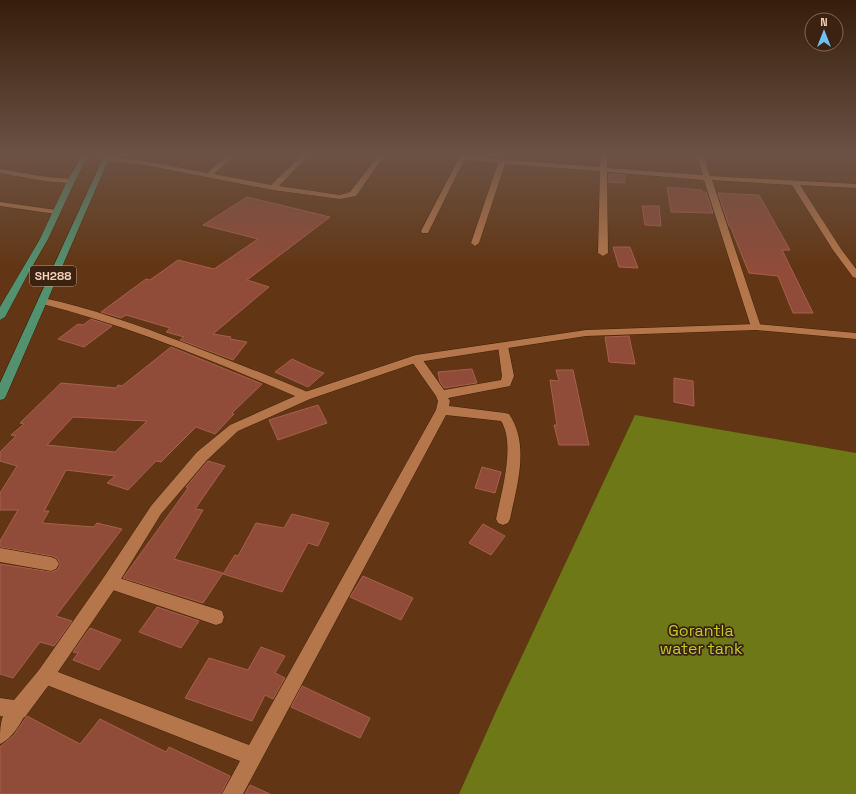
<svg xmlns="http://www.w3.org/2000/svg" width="856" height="794" font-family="'Space Grotesk',sans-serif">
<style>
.forest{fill:#6e7816}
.building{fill:#904b39;stroke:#a7604d;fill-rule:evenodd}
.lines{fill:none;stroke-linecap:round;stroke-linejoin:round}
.lane-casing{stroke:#3f2008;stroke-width:1}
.street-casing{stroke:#3f2008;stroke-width:1}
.secondary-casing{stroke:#3f2008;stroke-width:1}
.primary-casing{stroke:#3f2008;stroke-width:1}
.lane{fill:#b4764a;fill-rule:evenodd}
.street{fill:#b4764a;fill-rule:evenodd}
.secondary{fill:#b4764a;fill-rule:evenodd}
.primary{fill:#529271;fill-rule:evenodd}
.labels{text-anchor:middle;stroke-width:3.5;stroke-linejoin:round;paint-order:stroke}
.shield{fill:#3c2210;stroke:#bb9c87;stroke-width:1}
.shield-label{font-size:12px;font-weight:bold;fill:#f2d0ba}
.near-park-label{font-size:16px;fill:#bdcd26;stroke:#3c2210}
</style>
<rect width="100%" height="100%" fill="#623614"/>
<path class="forest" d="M635,415L856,453V794H459L498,707Z"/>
<path class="building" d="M609,174L625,175V183L609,182Z
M667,187L702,190V192H706L713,213L671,212Z
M718,193L759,195L790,250H782L813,313H793L778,276L749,273L731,228L729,226Z
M247,197L330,217L247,280L269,287L213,334L231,337L230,339L247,342L233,360L180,340L184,337L166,332L170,328L126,315L121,318L101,312L146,279L150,280L178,260L214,269L258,239L203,225Z
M642,206H659L661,226L645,225Z
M613,247H630L638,268L619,267Z
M91,319L112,326L84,347L58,339L78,324L83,325Z
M629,336L635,364L609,362L605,337Z
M171,347L262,384L232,413L234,414L215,434L196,427L161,462L156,461L128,490L107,483L115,476L66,470L44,511H49L42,523L94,527L97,523L122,529L56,616L72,621L54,646L40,642L13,678L0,674V564L51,572L57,570L60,565L57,558L52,556L0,547V541L18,510H0V493L17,466L0,461V452L16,436L11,435L24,424L20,423L61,383L116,388L118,385L122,386ZM73,417L147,421L115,452L47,445Z
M292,359L311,368L324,373L308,387L275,372Z
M472,369L477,383L444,388L440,382L438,372Z
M556,370H573L589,445H559L554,425H557L550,380L559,381Z
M674,378L693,381L694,406L674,402Z
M318,405L327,423L278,440L269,420Z
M208,461L225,466L195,509L203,510L174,559L223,573L203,603L123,578L188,488L186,487Z
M482,467L501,472L495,493L475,488Z
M292,514L329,523L318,546L308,543L282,592L223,574L235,555L238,556L256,523L284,528Z
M483,524L505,536L491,555L469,543Z
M363,576L413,598L401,620L350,597Z
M157,607L199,621L181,648L139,632Z
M90,628L121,640L99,670L73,660L78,653L73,652Z
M261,647L285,656L275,673L285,678L273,699L265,695L252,721L185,698L209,658L248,670Z
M302,686L370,718L360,738L291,707Z
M27,716L80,744L100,719L166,752L169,747L230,776L221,794H0V747L14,735Z
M250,785L270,794H245Z"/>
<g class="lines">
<defs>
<path id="lane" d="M0,202L56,210L60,212L56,214L0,206Z"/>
<path id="street" d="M227,156H234L214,174L271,185L301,156H308L279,186L340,195L350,192L378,156H384L356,196L340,199L273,190L145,165L106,161L102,159L106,157L145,161L207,173Z
M460,156L600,167L601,156H607V168L703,175L697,156H703L710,176L856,184V188L800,185L841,249L856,269V278L853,277L833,250L792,185L712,180L761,327L756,330L751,327L704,180L607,172L608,253L603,256L598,253L600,171L505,164L479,243L475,246L471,243L498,163L464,160L429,231L428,233H422L421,231Z
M0,169L47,177L71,179L75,181C67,187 12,175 0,173Z
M43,298C91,308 137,325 182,342C225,359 268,375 310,393L312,396L310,399H302C216,362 130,326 39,303L38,301Z
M503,343L508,346L514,376L510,386L448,398L450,401L449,406L505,413L509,414C530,444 517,486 510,519L508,523L503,525L498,523L496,519C501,494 516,444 501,421L446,415L243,794H222L240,761L39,682L36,676L39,670L45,667L249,745L436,410L438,401L436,396L410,359L412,356H420L444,390L501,380L502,376L498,346Z
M0,548L51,557L56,559L59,564L56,569L51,571L0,562Z
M110,575L216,609L222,611L224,617L222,623L216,625L104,587L102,582L104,577Z
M18,701L25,703L27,710C22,722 12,739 0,744C0,725 0,709 18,701Z"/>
<path id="secondary" d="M756,324L856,333V339L756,330L586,336L418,362L310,399L238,431L207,460L161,514L116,587L51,682L25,717L18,719L0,716V698L14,700L39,670L104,577L151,506L197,452L230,425L302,393L416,355L586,330Z"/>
<path id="primary" d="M82,156H88L75,181L48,239L29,272L5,317L0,320V307L40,239L67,181Z
M104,156H110L6,396L4,399L0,400V383Z"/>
</defs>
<use href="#lane" class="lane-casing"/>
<use href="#street" class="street-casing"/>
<use href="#secondary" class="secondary-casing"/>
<use href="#primary" class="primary-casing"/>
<use href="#lane" class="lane"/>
<use href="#street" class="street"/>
<use href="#secondary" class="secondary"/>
<use href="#primary" class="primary"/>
</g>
<linearGradient id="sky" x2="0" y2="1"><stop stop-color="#361e0b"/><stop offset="0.58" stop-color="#6b5245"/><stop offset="1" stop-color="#6b5245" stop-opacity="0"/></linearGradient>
<rect width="856" height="267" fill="url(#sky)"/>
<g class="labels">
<rect class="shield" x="30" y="266" width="46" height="20" rx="3"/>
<g class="shield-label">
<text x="53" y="280">SH288</text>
</g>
<g class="near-park-label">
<text x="701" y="636">Gorantla<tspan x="701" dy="18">water tank</tspan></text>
</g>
</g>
<g transform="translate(824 32)"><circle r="19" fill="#3c2210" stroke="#856854"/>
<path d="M0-3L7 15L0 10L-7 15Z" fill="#6dc2f3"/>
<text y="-6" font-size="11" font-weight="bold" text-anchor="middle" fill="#f2d0ba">N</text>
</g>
</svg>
